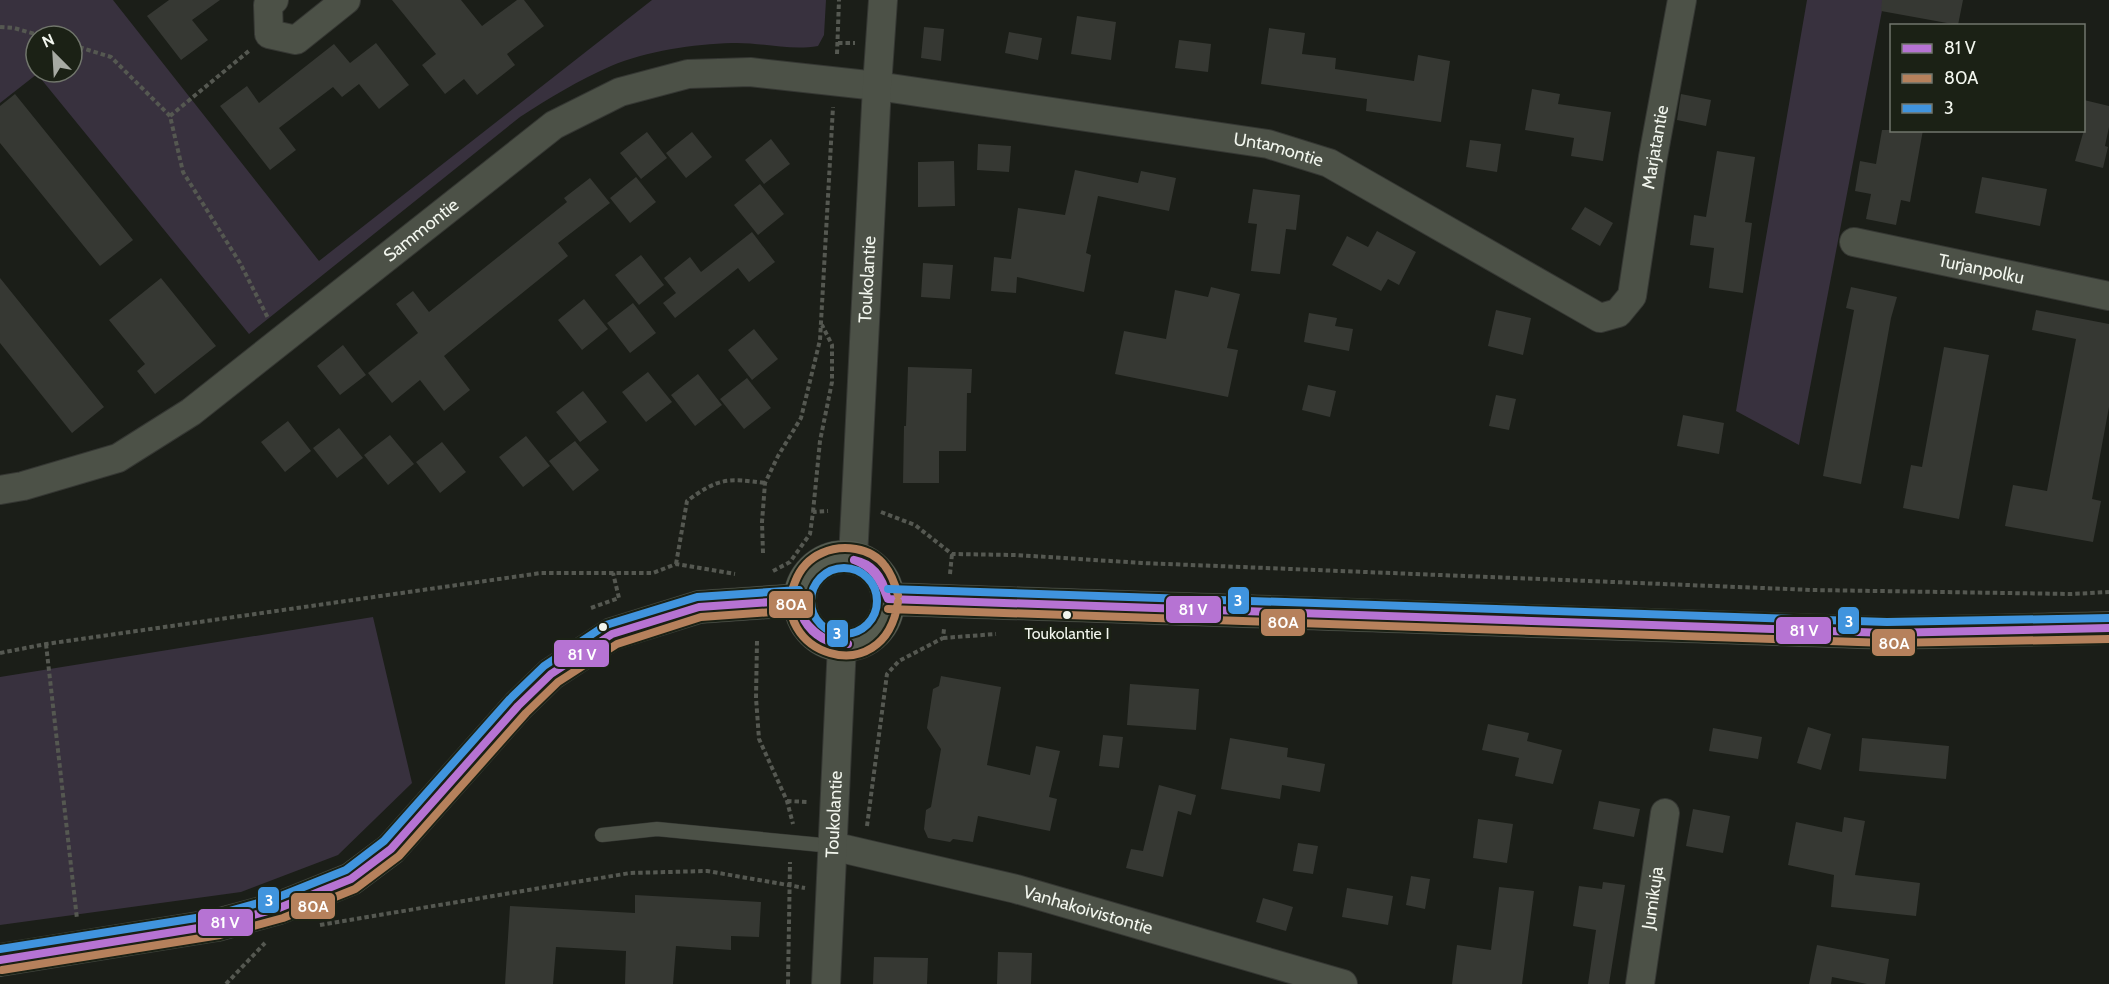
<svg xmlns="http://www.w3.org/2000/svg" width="2109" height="984" font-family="Cabin,sans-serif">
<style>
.green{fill:#38313e;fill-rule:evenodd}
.building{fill:#363833}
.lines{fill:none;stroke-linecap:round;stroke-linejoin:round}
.service-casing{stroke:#353733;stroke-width:15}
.minor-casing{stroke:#353733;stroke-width:30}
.secondary-casing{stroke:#353733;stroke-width:34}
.path{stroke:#555851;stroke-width:4;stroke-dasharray:4.5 3;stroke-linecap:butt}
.service{stroke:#4c5147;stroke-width:14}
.minor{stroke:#4c5147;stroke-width:28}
.secondary{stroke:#565c50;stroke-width:33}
.bus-1-casing{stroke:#1b2115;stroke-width:12}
.bus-2-casing{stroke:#1b2115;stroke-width:12}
.bus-3-casing{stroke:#1b2115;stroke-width:12}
.bus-1{stroke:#b673d3;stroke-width:8}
.bus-2{stroke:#b6815c;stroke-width:8}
.bus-3{stroke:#4094de;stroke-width:8}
.bus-dot{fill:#f2f6ee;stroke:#1b2115;stroke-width:2}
.labels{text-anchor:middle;stroke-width:6;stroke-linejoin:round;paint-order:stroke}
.bus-label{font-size:16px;fill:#f2f6ee;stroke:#1b2115}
.street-label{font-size:18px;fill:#f2f6ee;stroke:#1b2115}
.line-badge{stroke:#1b2115;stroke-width:2}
.badge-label{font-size:16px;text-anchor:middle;font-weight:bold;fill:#fff}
</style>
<rect width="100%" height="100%" fill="#1b1e18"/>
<path class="green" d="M0,0H113L319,261L652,0H826L824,35L818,46C789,51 761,42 732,43C694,44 646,51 611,66C579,80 549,98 520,117L249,334L37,74L0,103ZM36,36H72V72H36Z
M1807,0H1884L1799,445L1736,411Z
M373,617L412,783L338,855L241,892L0,925V677Z"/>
<path class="building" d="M169,0H220L192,20L208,40L181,60L147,16Z
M392,0H461L482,26L517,0H524L544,26L507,54L515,65L477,95L464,79L445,94L422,65L436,54Z
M1882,0H1963L1958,25L1881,11Z
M1077,16L1116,22L1111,60L1071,54Z
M924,27L944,29L941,61L921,58Z
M1269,28L1305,33L1302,54L1336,58L1335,69L1414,81L1418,55L1450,61L1441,122L1366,111L1367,99L1261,84Z
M1009,32L1042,38L1038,60L1005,53Z
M1179,40L1211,44L1208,72L1175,68Z
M376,43L409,85L379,109L359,84L342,97L333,87L279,128L296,150L270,170L220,106L247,86L259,103L334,44L350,63Z
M1532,89L1560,94L1558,104L1611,112L1603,161L1571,156L1574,138L1525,130Z
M15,94L133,240L100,266L0,143V106Z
M1681,94L1711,100L1706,126L1677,120Z
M2084,100L2109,106V127L2105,146L2108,147L2103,168L2075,161L2084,130Z
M1882,130H1923L1910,202L1901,200L1896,225L1866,219L1871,194L1855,191L1860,161L1876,164Z
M647,132L667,158L641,179L620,153Z
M692,132L712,157L686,178L666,153Z
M771,139L790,164L764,184L745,160Z
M1470,140L1501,144L1497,172L1466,167Z
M978,144L1011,146L1009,172L977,170Z
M1717,151L1755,157L1745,222L1752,223L1743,293L1709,288L1714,248L1690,245L1694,215L1706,217Z
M954,161L955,206L918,207V162Z
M1075,170L1138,183L1141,171L1176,178L1169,211L1098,196L1086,253L1091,255L1084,292L1017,277L1016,293L991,291L994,257L1011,259L1018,208L1065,215Z
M636,177L656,202L630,223L610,198Z
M1982,177L2047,189L2040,226L1975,213Z
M590,178L610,203L558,243L568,256L444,356L470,390L444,411L420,380L392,403L368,373L418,333L396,304L413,291L429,312L567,202L564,198Z
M760,184L784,214L758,235L734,205Z
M1253,189L1300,195L1296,230L1286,229L1280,274L1251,271L1257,224L1248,223Z
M1585,207L1613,223L1600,246L1571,229Z
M1377,231L1416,252L1399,285L1388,279L1381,291L1332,265L1347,236L1368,247Z
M752,232L775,262L749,282L738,268L675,318L663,303L676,293L664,278L690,257L701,272Z
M641,255L664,285L639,305L615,275Z
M923,263L953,265L950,299L921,297Z
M0,278L104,407L72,433L0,343Z
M161,278L216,346L155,394L137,371L145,364L109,320Z
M1211,287L1240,294L1227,348L1238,350L1228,397L1115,374L1124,331L1166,339L1175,290L1208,297Z
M1851,287L1897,297L1891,318L1861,484L1823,476L1854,310L1846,308Z
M584,299L608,329L582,350L558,320Z
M633,303L656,333L630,353L607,323Z
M1496,310L1531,318L1523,355L1488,346Z
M2036,310L2109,324V407L2092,499L2101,501L2093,542L2005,526L2013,485L2047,491L2076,339L2032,330Z
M1309,313L1337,318L1335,326L1353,329L1349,351L1304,342Z
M754,329L778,359L752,380L728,350Z
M343,345L366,375L340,395L317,366Z
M1944,347L1989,355L1959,519L1903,508L1911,465L1922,467Z
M908,367L972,369L971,393H967L966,451H939V483H903L904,426H906Z
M648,372L672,402L646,422L622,392Z
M698,374L722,405L695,426L671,395Z
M747,378L771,408L744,429L720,399Z
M1308,385L1336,391L1330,417L1302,410Z
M583,391L607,422L580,442L556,412Z
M1496,395L1516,399L1509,430L1489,426Z
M1683,415L1724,423L1719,454L1677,446Z
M288,421L311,451L285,472L261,442Z
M339,428L363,458L337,478L313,448Z
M390,435L414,464L388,485L364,455Z
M526,436L550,466L523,487L499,457Z
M575,441L599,470L573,491L549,461Z
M442,442L466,472L440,493L416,462Z
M941,676L1001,687L987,765L1030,775L1036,746L1060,751L1049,797L1057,799L1050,831L978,816L973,842L953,839L950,842L928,838L924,829L926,810L931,807L941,749L927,728L933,689L939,686Z
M1130,684L1199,689L1196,730L1127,725Z
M1488,724L1529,733L1527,741L1562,750L1553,784L1515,776L1519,758L1482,750Z
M1808,727L1831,734L1821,770L1797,763Z
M1713,728L1762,737L1758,759L1709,751Z
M1103,735L1123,737L1119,768L1099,766Z
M1230,738L1288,748L1287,757L1325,764L1320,792L1282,785L1280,799L1221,789Z
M1862,738L1949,746L1946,779L1859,771Z
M1159,785L1196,795L1191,815L1178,811L1163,877L1126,868L1131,849L1143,851Z
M1599,801L1640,809L1634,837L1593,829Z
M1693,809L1730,816L1723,853L1686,846Z
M1844,817L1865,821L1855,875L1920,883L1916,916L1831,907L1834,875L1788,865L1796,822L1842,832Z
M1478,819L1513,824L1507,863L1473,858Z
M1298,843L1318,846L1313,874L1293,871Z
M1411,876L1430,879L1425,909L1406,905Z
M1603,882L1625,885L1609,984H1588L1596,930L1573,926L1579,886L1602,889Z
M1499,887L1534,891L1522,984H1452L1457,945L1491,950Z
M1347,888L1393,896L1388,925L1342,917Z
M635,895L761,902L759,937L731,936V950L676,946L673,984H625L626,951L556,947L553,984H505L510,906L635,913Z
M1263,898L1293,907L1286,931L1256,922Z
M1817,945L1889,959L1885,984H1867L1832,977L1831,984H1809Z
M998,952L1032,953L1031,984H997Z
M874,957L928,958L927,984H873Z"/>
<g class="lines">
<defs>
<path id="service" d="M602,835L657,829L832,846"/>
<g id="minor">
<path d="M274,0L268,5L269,34L296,40L346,0"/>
<path id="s1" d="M1854,242L2109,296"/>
<path id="s2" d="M0,490L23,486L118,458L191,412L554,125L620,92L688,74L750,72L877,86L1268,144L1329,163L1600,318L1618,313L1632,296L1653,157L1682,0"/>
<path id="s3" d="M853,558L877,86L883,0"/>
<path id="s4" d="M832,846L1016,889L1343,984"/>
<path id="s5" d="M826,984L842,645"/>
<path id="s6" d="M1640,984L1665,813"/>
</g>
<path id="secondary" d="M800 601a44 44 0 1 1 88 0a44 44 0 1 1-88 0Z
M888,599L1887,633L2109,628
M0,960L217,925L279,908L351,879L391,849L518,706L551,674L612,634L699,607L800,600"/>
</defs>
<use href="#service" class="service-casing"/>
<use href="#minor" class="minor-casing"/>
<use href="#secondary" class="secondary-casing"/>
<path class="path" d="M0,27L14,28L42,36
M838,43H855
M72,45L111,57L170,116L183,172L240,263L268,318
M837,54L839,0
M170,116L250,50
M813,512L820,441L832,382V345L822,325
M881,512L915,525L952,554L1016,555L1142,563L1812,590L2071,594L2109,592
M763,553L762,522L765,483L778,456L801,418L820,340L833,107
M676,564L687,501C718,478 727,478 765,483
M773,571L790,562L810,534L813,512L828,511
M950,574L952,554
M591,608L619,598L613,573
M943,638L996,634
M757,641L756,698L759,739L787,801L793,824
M46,644L77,919
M0,653L46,644L541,573H653L676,564L735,574
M787,801L807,802
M867,826L887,674L899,661L943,638L944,629
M320,925L630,873L707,871L805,888
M226,984L265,943
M788,984L790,862"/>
<use href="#service" class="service"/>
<use href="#minor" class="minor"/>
<use href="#secondary" class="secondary"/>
<defs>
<path id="bus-1" d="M854,560C874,564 883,578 887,597
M854,560C873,567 880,579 887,597
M888,599L1887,633L2109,628
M804,620C818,637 826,641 848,644
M804,620C813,636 829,645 848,644
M0,960L217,925L279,908L351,879L391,849L518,706L551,674L612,634L699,607L800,600"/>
<path id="bus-2" d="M898,595C895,584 892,575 885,566C871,547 842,544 822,553C808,559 800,569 795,582C766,652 884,695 898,602
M888,609L1887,643L2109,639
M2,970L220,935L283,918L355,889L399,856L526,713L558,682L617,644L701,617L801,610"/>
<path id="bus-3" d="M811 601a33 33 0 1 1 66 0a33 33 0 1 1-66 0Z
M888,589L1887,622L2109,618
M0,949L215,915L276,898L346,870L384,841L510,699L544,666L606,625L697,597L799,590"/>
</defs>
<use href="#bus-1" class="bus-1-casing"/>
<use href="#bus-2" class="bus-2-casing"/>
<use href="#bus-3" class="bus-3-casing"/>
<use href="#bus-1" class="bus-1"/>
<use href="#bus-2" class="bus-2"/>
<use href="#bus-3" class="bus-3"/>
</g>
<g class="bus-dot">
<circle cx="1067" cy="615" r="5"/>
<circle cx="603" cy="627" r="5"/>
</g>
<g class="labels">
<g class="bus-label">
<text x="1067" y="639">Toukolantie I</text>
</g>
<g class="street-label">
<text dy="6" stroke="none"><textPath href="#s2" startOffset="1968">Marjatantie</textPath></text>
<text dy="6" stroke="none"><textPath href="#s2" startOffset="1412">Untamontie</textPath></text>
<text dy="6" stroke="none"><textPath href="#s2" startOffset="502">Sammontie</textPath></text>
<text dy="6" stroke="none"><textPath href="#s1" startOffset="130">Turjanpolku</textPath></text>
<text dy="6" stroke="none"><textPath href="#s3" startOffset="279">Toukolantie</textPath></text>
<text dy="6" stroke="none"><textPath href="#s5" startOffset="170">Toukolantie</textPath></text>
<text dy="6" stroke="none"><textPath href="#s6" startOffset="87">Jumikuja</textPath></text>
<text dy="6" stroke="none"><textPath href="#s4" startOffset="264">Vanhakoivistontie</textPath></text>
</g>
</g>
<g class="line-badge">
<rect x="1227" y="586" width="23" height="29" rx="6" fill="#4094de"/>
<rect x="768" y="590" width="46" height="29" rx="6" fill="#b6815c"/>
<rect x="1165" y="595" width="57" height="29" rx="6" fill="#b673d3"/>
<rect x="1837" y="606" width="23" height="29" rx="6" fill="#4094de"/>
<rect x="1260" y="608" width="46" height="29" rx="6" fill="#b6815c"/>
<rect x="1775" y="616" width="57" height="29" rx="6" fill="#b673d3"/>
<rect x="826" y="619" width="23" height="29" rx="6" fill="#4094de"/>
<rect x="1871" y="628" width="45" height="29" rx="6" fill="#b6815c"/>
<rect x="553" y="639" width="57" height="29" rx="6" fill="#b673d3"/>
<rect x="257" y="886" width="23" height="28" rx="6" fill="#4094de"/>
<rect x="290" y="892" width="46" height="28" rx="6" fill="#b6815c"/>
<rect x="197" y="908" width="57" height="29" rx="6" fill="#b673d3"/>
</g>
<g class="badge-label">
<text x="1238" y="606">3</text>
<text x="791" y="610">80A</text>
<text x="1193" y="615">81 V</text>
<text x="1849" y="627">3</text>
<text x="1283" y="628">80A</text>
<text x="1804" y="636">81 V</text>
<text x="837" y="639">3</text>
<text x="1894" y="649">80A</text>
<text x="582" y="660">81 V</text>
<text x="269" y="906">3</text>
<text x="313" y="912">80A</text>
<text x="225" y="928">81 V</text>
</g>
<rect x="1890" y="24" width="195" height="108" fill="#1b2115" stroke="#71766c" stroke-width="1.5"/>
<rect x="1902" y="44" width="30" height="9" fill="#b673d3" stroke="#71766c" stroke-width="1.5"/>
<text x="1944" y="54" font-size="18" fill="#f2f6ee">81 V</text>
<rect x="1902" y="74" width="30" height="9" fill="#b6815c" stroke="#71766c" stroke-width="1.5"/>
<text x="1944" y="84" font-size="18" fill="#f2f6ee">80A</text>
<rect x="1902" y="104" width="30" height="9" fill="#4094de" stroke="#71766c" stroke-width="1.5"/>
<text x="1944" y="114" font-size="18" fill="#f2f6ee">3</text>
<g transform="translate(54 54) rotate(336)"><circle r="28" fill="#1b2115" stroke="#71766c" stroke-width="1.5"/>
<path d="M0-4.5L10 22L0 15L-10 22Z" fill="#a7aaa3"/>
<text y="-9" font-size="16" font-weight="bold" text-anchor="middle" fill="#f2f6ee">N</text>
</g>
</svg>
